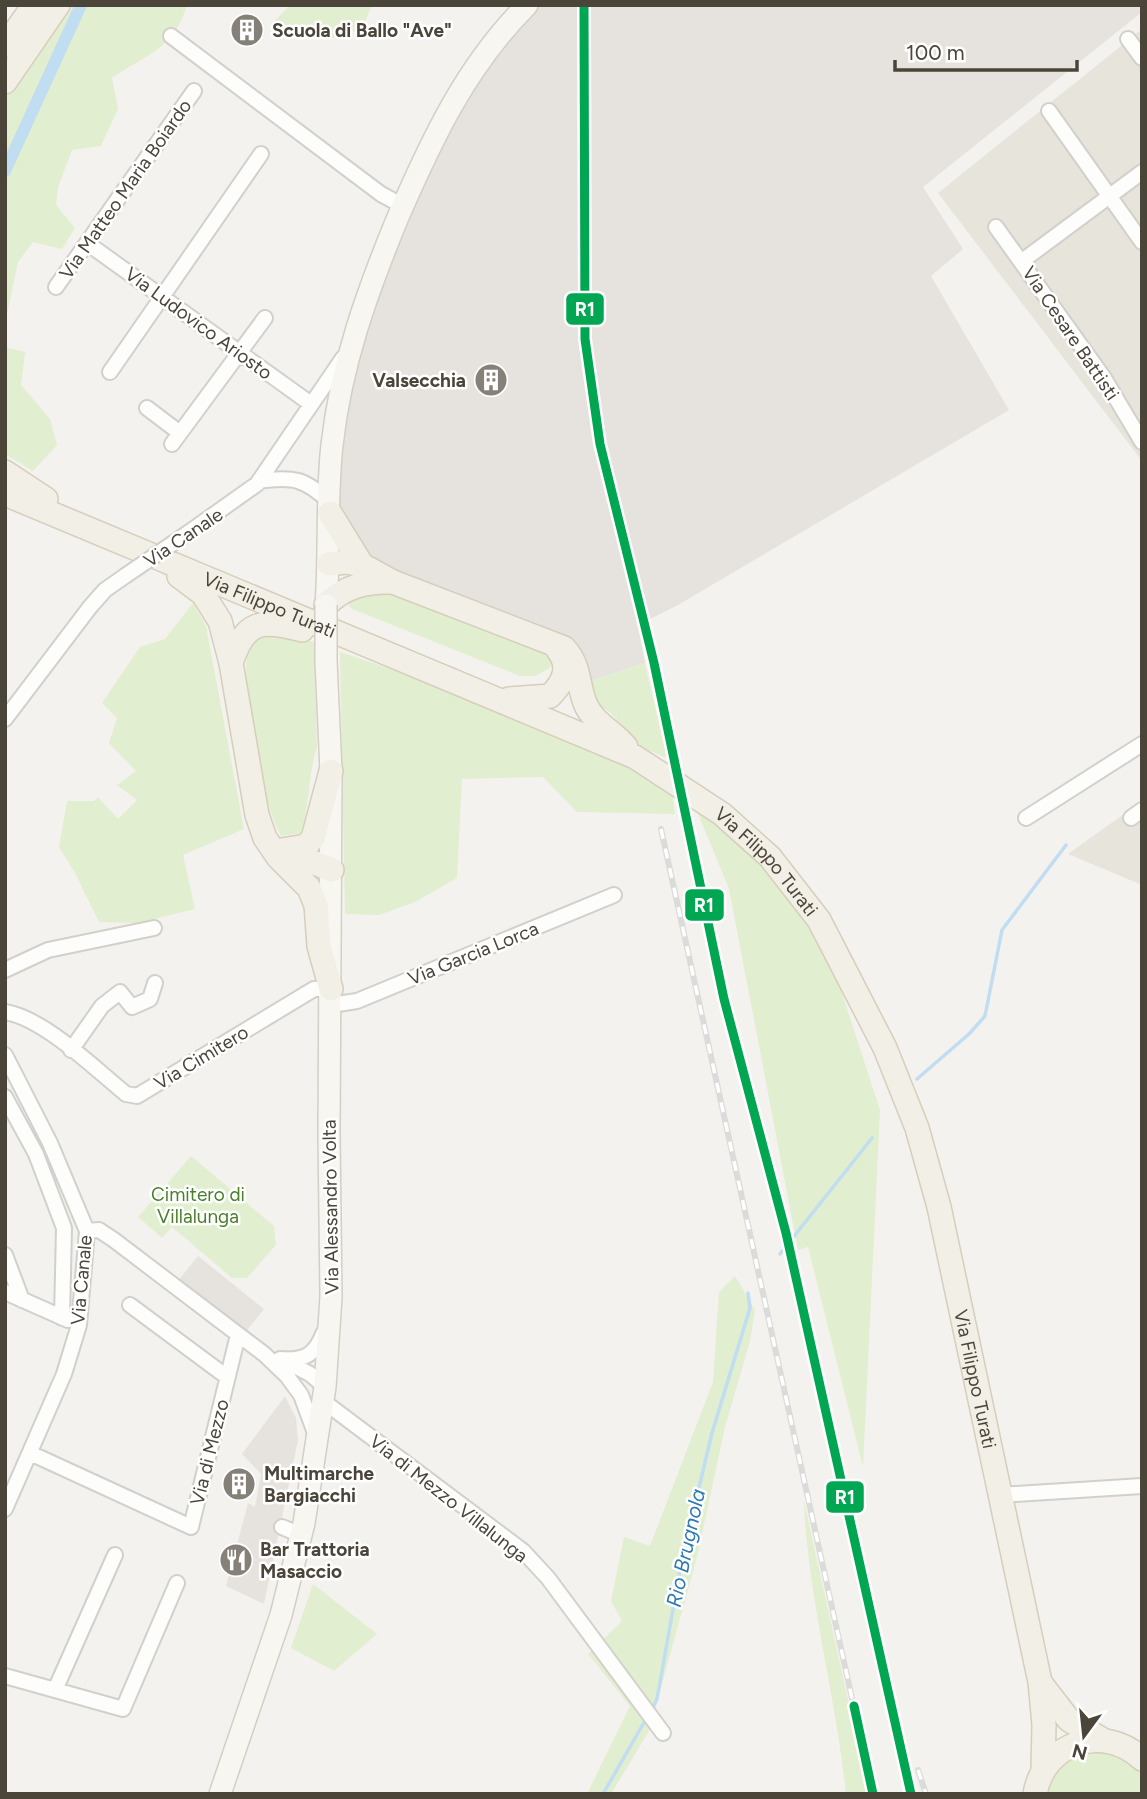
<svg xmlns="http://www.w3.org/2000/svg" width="1147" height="1799" font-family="Figtree,sans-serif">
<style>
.residential{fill:#e7e4dc}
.industrial{fill:#e6e2de}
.green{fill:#e1eecf}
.parking{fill:#e6e3df}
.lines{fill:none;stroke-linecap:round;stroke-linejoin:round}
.stream{stroke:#c0ddf1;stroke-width:3.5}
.canal{stroke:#c0ddf1;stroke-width:12}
.minor-casing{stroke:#d2d0cb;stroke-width:18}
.secondary-casing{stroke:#d3cfc5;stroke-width:24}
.primary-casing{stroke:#d6cebb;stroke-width:26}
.minor{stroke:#fdfdfc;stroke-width:14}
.secondary{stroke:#f7f6f1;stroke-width:21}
.primary{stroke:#f2efe6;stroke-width:23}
.rail-casing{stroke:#dbdbda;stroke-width:6}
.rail{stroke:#fff;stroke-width:3.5;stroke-dasharray:10;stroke-linecap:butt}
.minor-bridge-casing{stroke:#d2d0cb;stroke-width:18;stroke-linecap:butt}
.secondary-bridge-casing{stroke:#d3cfc5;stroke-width:24;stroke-linecap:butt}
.minor-bridge{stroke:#fdfdfc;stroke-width:14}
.secondary-bridge{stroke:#f7f6f1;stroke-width:21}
.rail-1-casing{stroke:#fff;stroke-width:14}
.rail-1{stroke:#00a651;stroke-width:9}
.labels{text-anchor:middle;stroke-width:5;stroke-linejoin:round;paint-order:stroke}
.poi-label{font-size:19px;font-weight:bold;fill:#4b4439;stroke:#fff;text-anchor:start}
.street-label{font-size:19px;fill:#4b4439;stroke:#fff}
.park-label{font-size:19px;fill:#4a7f2a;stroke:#fff}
.water-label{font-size:21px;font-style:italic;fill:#2e7ab2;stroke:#fff}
.line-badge{stroke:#fff;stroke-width:2.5}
.badge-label{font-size:19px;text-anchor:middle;font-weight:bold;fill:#fff}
</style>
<rect width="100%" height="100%" fill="#f4f2ee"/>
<path class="residential" d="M1142,29V461L938,193Z
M1142,801V885L1068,854Z"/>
<path class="industrial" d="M536,5H1142V12L923,187L963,249L931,276L1009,410L678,605L638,625L645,663L586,682L579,657L364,560L340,518L338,482L344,411L356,350L409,208L470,81Z"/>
<path class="green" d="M69,5H187C174,49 147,54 112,78L118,109L101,146L72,150L58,187L56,205L75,228L62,249L33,242L18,262L5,324V99Z
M290,5H372C369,11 367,21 362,25C339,49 299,35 272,24Z
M5,347L25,352L21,385L50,419L57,445L33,471L5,454Z
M383,587L550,653L551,667L536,676H520L350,608L347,595Z
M193,603L206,626L244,829L183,855L195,909L137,923L99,922L75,873L59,847L67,801H94L98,797L118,819L137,800L117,785L136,771L109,743L117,718L102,703L140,647L165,639Z
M277,630L314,642L317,747C308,775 310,804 301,833L281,836C257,790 241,692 248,640Z
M340,652L470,696L625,766L672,792L675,814L577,812L543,777L462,779L457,878L415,902L379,915L345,914Z
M645,663L667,758L643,748L611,713L592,700L586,682Z
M697,811L709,816L760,862L803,913L839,984L880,1110L863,1467L808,1247L798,1250L729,889Z
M191,1156L274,1226L276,1245L247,1278H232L172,1227L162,1238L138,1217Z
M735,1276L755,1310L750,1341L725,1427L697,1557L649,1731L611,1794H587L630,1706L588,1654L622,1621L611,1601L624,1537L650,1546L713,1382L719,1292Z
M804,1501L869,1794H846C836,1695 808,1600 804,1501Z
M313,1584L377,1634L334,1671L291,1648Z
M1096,1749L1129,1759L1142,1774V1794H1046C1055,1767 1068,1755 1096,1749Z"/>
<path class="parking" d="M198,1256L264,1309L245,1333L178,1281Z
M285,1396L296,1418L298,1440L264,1604L226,1586L248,1503L255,1507L261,1474L242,1454Z"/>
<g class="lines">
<path class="stream" d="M917,1079L969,1034L985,1016L1002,930L1066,845
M780,1254L872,1138
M652,1709L657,1699L682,1559L712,1433L750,1308L748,1293
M603,1794L646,1719"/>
<path class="canal" d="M5,171L81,5"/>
<defs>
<path id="minor" d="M171,36L381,194L403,206
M1128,39L1142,58
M1049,111L1142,242
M996,227L1104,378L1142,442
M87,243L311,404
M1022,261L1142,172
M56,287L194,91
M110,372L261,154
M147,408L180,433
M172,444L265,318
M259,481C294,476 305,479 330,502
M188,533L257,484L343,358
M5,719L90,607L105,590L125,576
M1026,818L1142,744
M1131,818L1142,810
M5,970L48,950L154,928
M331,1005L357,1001L614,895
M5,1012C44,1018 95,1069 126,1094L137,1096L314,989H331
M71,1050L102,1006L120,992L132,1007L150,999L155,983
M5,1055L50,1143L87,1231L79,1325L64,1374L5,1509
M5,1097L36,1154L64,1228L62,1318
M87,1231L99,1230L114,1240L264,1354L287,1376L301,1395L315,1433
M5,1255L22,1300
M5,1292L68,1320
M130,1305L227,1377
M280,1359C305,1361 315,1355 324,1332
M285,1361L310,1374L325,1387
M323,1401L523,1551L548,1578L663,1733
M30,1453L191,1527L238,1335
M1000,1495L1142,1486
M282,1527L301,1535
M5,1676L123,1709L177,1583
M55,1690L115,1555"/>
<path id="secondary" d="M326,605C330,552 326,498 332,445C341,364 367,292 398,217C432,139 466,66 527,5
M220,1794L281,1615L304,1523L325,1387L331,1297L329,1134L331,771L326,661"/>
<g id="primary">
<path d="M5,46L34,5"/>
<path d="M5,82L58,5"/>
<path d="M5,472L46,499"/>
<path id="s1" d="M5,494L635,757L722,814L770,857L819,920L885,1048L917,1128L939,1207L1040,1682L1044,1725L1043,1769"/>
<path d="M330,513L362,565"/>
<path d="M329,564L346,562L362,565L393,582L564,648C580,665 577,682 585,703C593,723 613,731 626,747"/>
<path d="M179,576L203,594L220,621L231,663L257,815L265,838L278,857L309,888L316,905L319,946L331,989"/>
<path d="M326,605C345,586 367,581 393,582"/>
<path d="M231,663C245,620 261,619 302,630"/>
<path d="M509,699L550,696C564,682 571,667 558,650"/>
<path d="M282,850L306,846L313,838L331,771"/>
<path d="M283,850L332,870"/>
<path d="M1042,1685L1069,1720L1103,1740"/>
<path d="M1035,1794C1044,1742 1104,1723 1142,1759"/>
</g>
</defs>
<use href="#minor" class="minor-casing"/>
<use href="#secondary" class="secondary-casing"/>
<use href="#primary" class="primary-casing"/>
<use href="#minor" class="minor"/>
<use href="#secondary" class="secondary"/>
<use href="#primary" class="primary"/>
<defs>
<path id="rail" d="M661,829L873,1794
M918,1770L926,1794"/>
</defs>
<use href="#rail" class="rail-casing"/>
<use href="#rail" class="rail"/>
<defs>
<path id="minor-bridge" d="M125,576L188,533"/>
<path id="secondary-bridge" d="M326,661V605"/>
</defs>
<use href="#minor-bridge" class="minor-bridge-casing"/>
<use href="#secondary-bridge" class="secondary-bridge-casing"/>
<use href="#minor-bridge" class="minor-bridge"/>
<use href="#secondary-bridge" class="secondary-bridge"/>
<defs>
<path id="rail-1" d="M584,5L585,339L600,444L654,663L724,999L786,1233L911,1794
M854,1706L873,1794"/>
</defs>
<use href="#rail-1" class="rail-1-casing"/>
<use href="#rail-1" class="rail-1"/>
</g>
<defs>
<symbol id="building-disc" viewBox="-11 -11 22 22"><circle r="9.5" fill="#868178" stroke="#fff"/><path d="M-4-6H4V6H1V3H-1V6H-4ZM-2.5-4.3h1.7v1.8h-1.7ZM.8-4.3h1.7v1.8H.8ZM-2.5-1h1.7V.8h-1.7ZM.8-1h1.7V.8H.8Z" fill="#fff"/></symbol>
<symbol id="restaurant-disc" viewBox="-11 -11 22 22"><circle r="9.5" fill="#868178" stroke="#fff"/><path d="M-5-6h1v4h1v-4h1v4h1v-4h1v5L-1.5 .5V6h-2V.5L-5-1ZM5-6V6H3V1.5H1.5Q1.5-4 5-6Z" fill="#fff"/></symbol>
</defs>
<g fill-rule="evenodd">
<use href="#building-disc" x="228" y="11" width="38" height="38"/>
<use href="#building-disc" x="472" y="361" width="38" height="38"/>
<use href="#building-disc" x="220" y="1465" width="38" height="38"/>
<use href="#restaurant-disc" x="217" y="1541" width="38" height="38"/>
</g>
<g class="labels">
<g class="poi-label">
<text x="272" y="37">Scuola di Ballo "Ave"</text>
<text x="466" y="387" text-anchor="end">Valsecchia</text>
<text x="264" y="1480">Multimarche<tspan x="264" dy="22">Bargiacchi</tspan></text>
<text x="260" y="1556">Bar Trattoria<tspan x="260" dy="22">Masaccio</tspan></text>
</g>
<g class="street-label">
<text transform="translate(125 189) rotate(-55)" y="7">Via Matteo Maria Boiardo</text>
<text transform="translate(199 323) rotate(36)" y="7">Via Ludovico Ariosto</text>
<text transform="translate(1071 333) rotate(56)" y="7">Via Cesare Battisti</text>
<text transform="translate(183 537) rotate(-34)" y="7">Via Canale</text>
<text dy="7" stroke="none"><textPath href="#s1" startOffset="287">Via Filippo Turati</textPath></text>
<text dy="7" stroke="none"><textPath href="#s1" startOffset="852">Via Filippo Turati</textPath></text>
<text transform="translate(473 953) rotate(-22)" y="7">Via Garcia Lorca</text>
<text transform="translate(201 1057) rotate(-31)" y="7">Via Cimitero</text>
<text transform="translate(330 1207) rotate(-91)" y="7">Via Alessandro Volta</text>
<text transform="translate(81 1280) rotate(-85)" y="7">Via Canale</text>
<text dy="7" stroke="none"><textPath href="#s1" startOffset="1419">Via Filippo Turati</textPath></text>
<text transform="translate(209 1452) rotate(-76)" y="7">Via di Mezzo</text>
<text transform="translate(449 1498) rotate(38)" y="7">Via di Mezzo Villalunga</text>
</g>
<g class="park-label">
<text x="198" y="1201">Cimitero di<tspan x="198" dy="22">Villalunga</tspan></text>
</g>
<g class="water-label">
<text transform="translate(686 1548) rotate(-78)" y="7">Rio Brugnola</text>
</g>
</g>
<g class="line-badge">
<rect x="565" y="292" width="40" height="34" rx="7" fill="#00a651"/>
<rect x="684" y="888" width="41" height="34" rx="7" fill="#00a651"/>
<rect x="825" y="1480" width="40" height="34" rx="7" fill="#00a651"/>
</g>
<g class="badge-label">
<text x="585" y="316">R1</text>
<text x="704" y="912">R1</text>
<text x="845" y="1504">R1</text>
</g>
<rect width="1147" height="1799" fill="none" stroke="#4b4439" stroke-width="14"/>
<g transform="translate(1084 1736) rotate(195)" stroke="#ffffff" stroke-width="5" paint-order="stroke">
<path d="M0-5L12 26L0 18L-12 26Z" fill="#4b4439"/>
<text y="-10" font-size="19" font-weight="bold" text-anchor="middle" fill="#4b4439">N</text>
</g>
<path d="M895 60v10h182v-10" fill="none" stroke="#4b4439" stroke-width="3.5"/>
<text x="906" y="60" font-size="21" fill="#4b4439" stroke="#ffffff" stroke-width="5" paint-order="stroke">100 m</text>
</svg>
